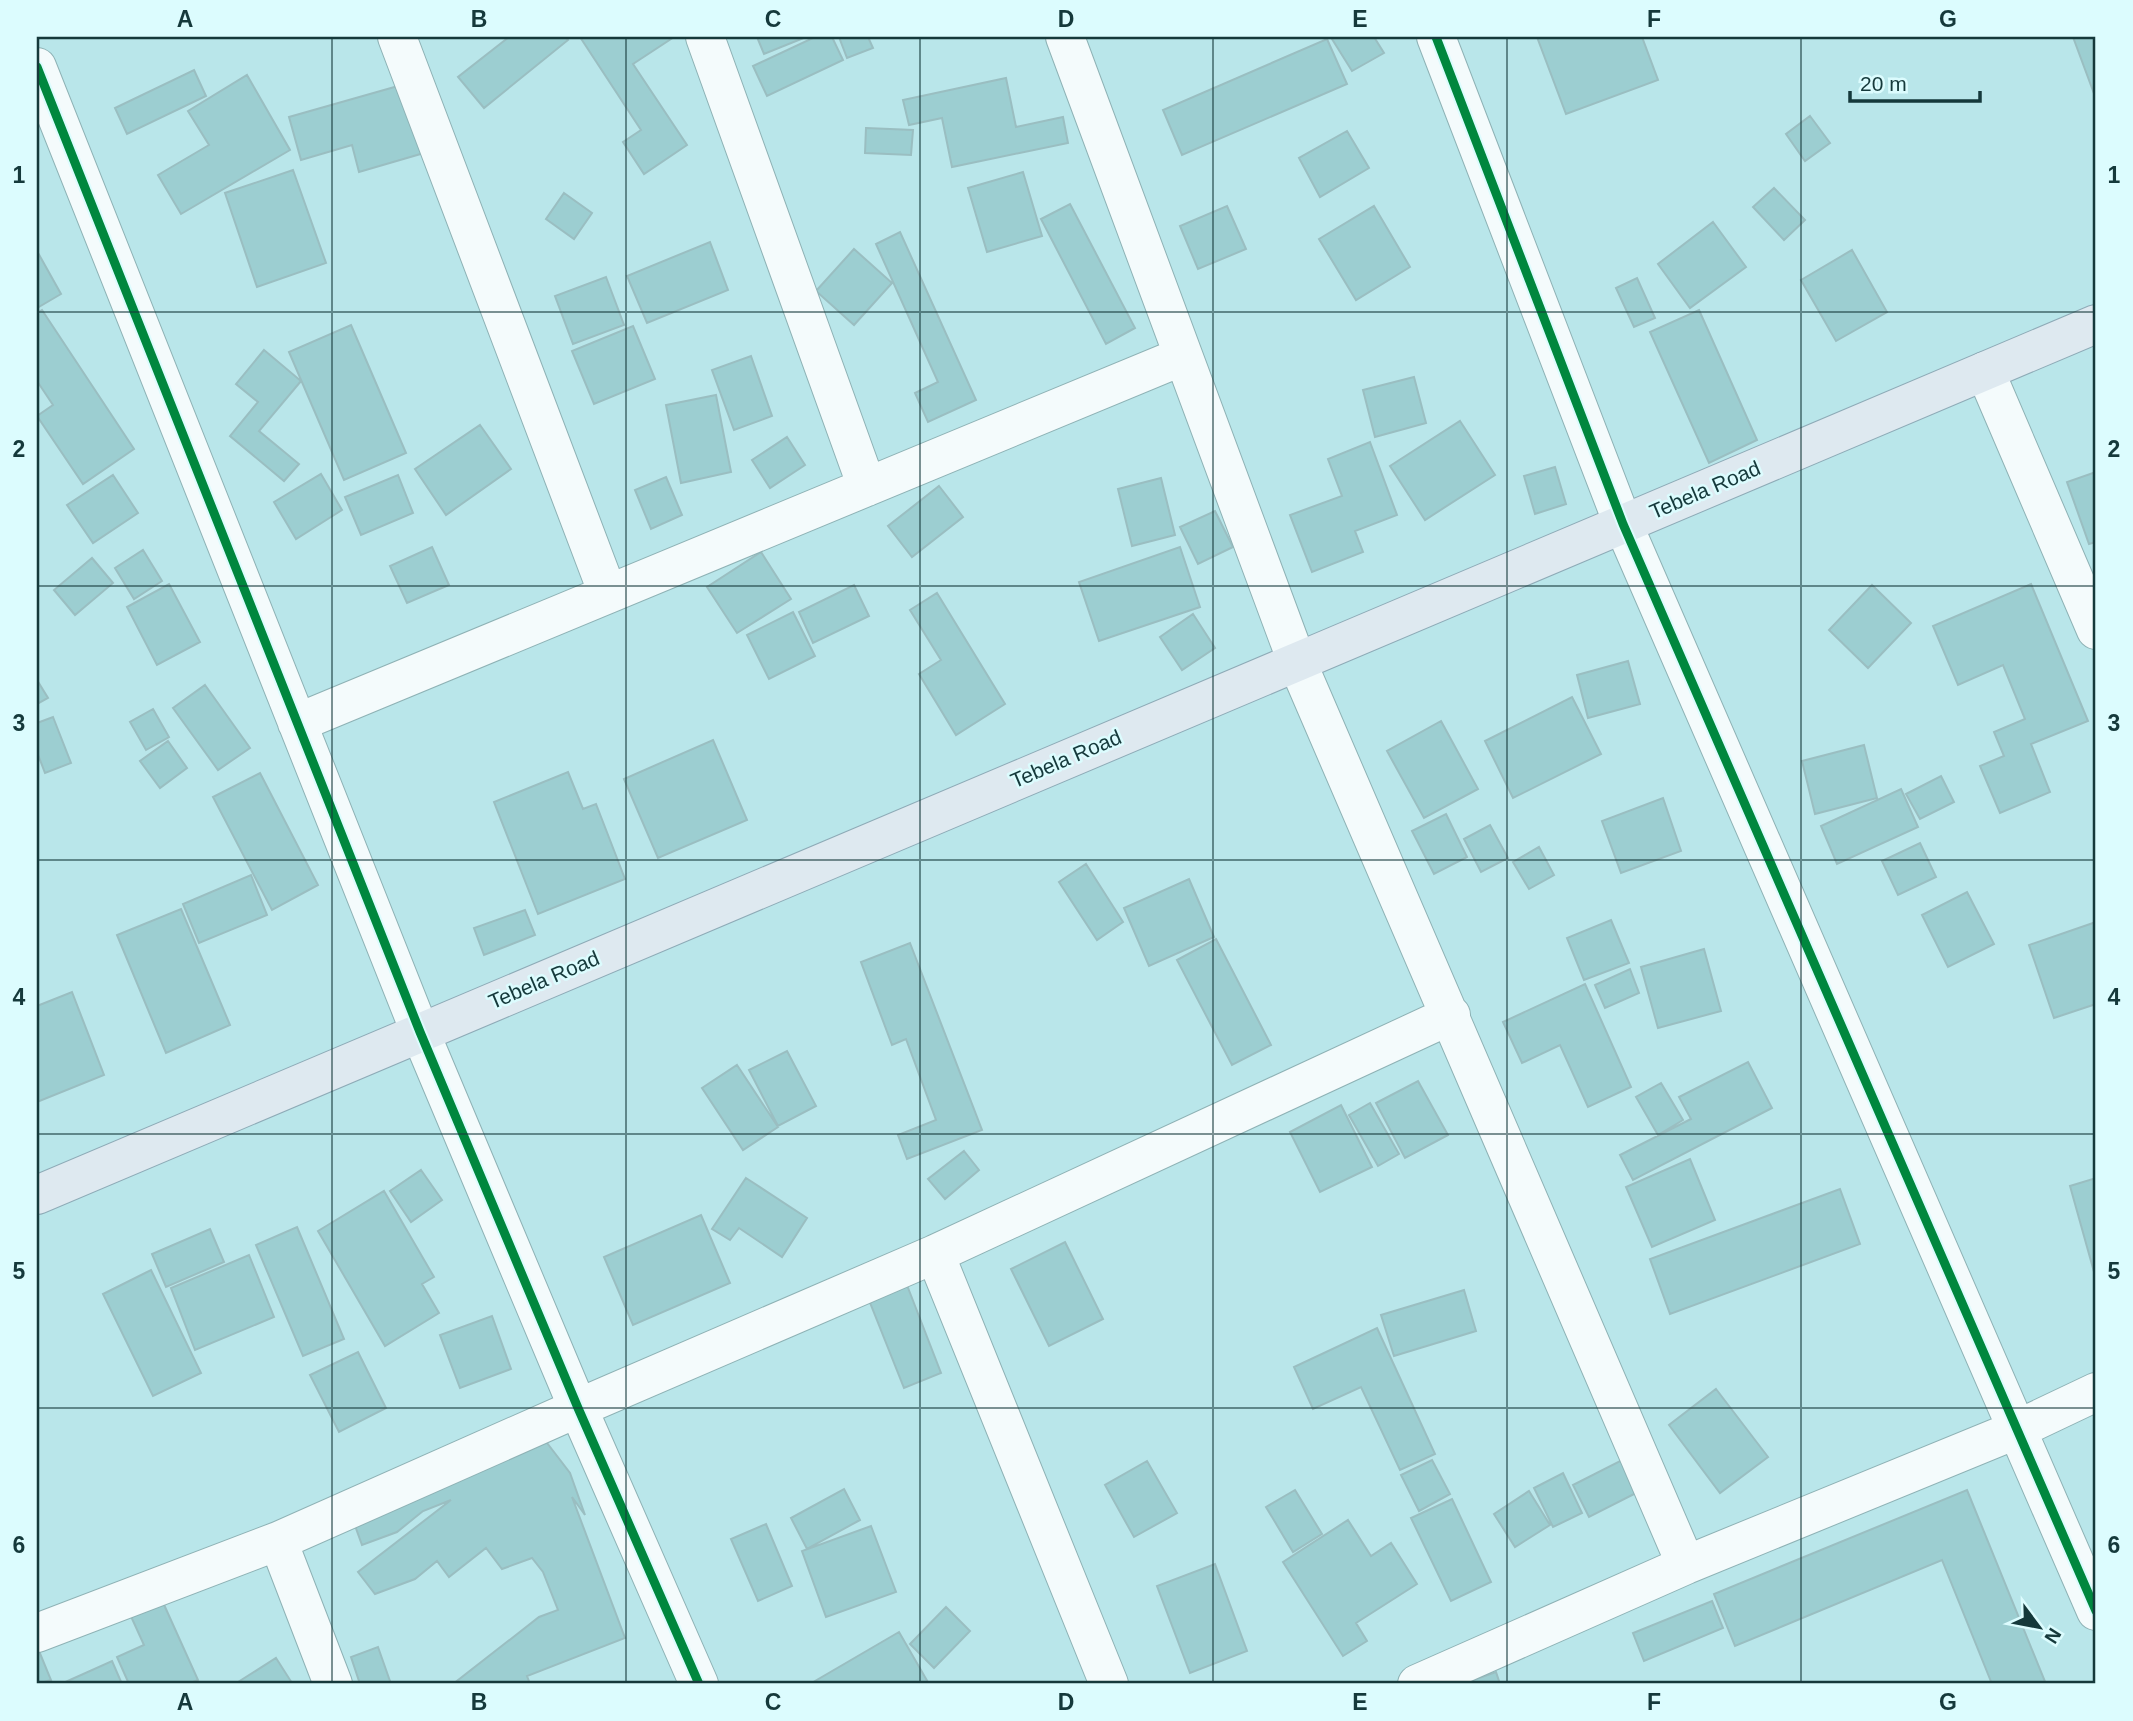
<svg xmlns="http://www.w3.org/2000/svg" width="2133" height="1721" font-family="Arial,sans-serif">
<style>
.building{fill:#9cced1;stroke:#9abec1;stroke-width:2}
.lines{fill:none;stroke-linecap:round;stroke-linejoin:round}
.minor-casing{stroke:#8eb2b5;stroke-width:40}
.major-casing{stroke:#8eabb7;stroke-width:40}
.minor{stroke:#f4fbfc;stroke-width:38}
.major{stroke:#dee9f0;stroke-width:38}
.cycleway-casing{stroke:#dcfcfe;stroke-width:13}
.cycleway{stroke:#00873e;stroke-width:9}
.grid{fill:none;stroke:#15393b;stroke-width:2;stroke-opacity:0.55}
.labels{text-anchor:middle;stroke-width:5;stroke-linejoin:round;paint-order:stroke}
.street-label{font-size:21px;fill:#15393b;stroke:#dcfcfe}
.neatline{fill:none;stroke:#15393b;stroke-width:2.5}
.grid-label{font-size:23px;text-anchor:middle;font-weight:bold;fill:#15393b}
</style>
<rect width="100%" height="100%" fill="#b9e6ea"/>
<path class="building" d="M509,37H565L568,40L484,108L458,77Z
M580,37H674L633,64L687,145L644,174L623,142L641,130Z
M757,37H806L764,54Z
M815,37H832L843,60L767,96L753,66Z
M839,37H868L873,48L847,58Z
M1335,37H1374L1384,53L1352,71L1332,39Z
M1537,37H1642L1658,80L1566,114Z
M2073,37H2096V99Z
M1327,39L1347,84L1182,155L1163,110Z
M194,70L206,96L127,134L115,108Z
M247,75L290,150L181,214L158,175L209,145L188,111Z
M1006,78L1016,127L1063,117L1068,143L952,167L942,118L909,125L903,100Z
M405,84L424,153L359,172L352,145L301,160L289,117Z
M1810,116L1830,143L1805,161L1786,134Z
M866,128L913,130L911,155L865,153Z
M1347,131L1369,168L1320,197L1299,158Z
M293,170L326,263L257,287L225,193Z
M1023,172L1042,236L987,252L968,188Z
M1774,188L1805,220L1784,240L1753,207Z
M564,193L592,213L574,239L546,219Z
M1070,204L1135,328L1106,344L1041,219Z
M1227,206L1246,249L1198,269L1180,226Z
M1374,206L1410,267L1356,300L1319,239Z
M1713,222L1746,267L1690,308L1658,264Z
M900,232L976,400L928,422L915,393L938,382L876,244Z
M710,242L728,290L647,323L627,276Z
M854,249L892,283L854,325L816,291Z
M1852,250L1887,312L1836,341L1801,280Z
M37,251L61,294L37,308Z
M606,277L624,325L573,344L555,296Z
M1637,278L1655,318L1634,327L1616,288Z
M42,310L134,449L83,484L37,416L53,405L37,381V313Z
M1699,310L1757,440L1709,463L1650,332Z
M351,325L406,453L344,480L289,352Z
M633,326L655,379L594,404L572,351Z
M264,350L301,381L259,431L299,464L284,481L230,436L258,402L236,384Z
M751,356L772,416L734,430L712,370Z
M1414,377L1426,423L1375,437L1363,390Z
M716,395L731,472L681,483L666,405Z
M1460,421L1495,475L1425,520L1390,466Z
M480,425L511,469L446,515L415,469Z
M787,437L805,465L770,488L752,460Z
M1370,442L1397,515L1355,531L1363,552L1312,572L1290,515L1342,496L1328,459Z
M1555,467L1566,504L1535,514L1524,476Z
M2096,472V542L2089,544L2067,482Z
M321,474L342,510L296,539L274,502Z
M113,475L138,513L93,543L67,505Z
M398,475L413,513L361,535L345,497Z
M666,477L682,515L651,529L635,490Z
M1161,478L1175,535L1132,546L1118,489Z
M939,486L963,517L912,557L888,526Z
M1215,511L1233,547L1198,564L1180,527Z
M432,547L449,585L407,603L390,566Z
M1180,547L1200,607L1099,641L1079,582Z
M143,550L162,581L134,599L115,568Z
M761,552L791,599L737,633L707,587Z
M92,558L113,583L75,615L54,590Z
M169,584L200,642L157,665L127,607Z
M2031,584L2088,721L2031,744L2050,792L2000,813L1980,766L2004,756L1994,732L2025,719L2003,665L1958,685L1933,626Z
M854,585L869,616L813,643L799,612Z
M1872,585L1911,623L1868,668L1829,630Z
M937,593L1005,704L956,735L919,674L941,660L910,610Z
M793,612L815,656L769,679L747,635Z
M1193,614L1215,648L1182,670L1160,637Z
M1628,661L1640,704L1588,718L1577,675Z
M37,680L48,698L37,704Z
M205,685L250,748L218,770L173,708Z
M1572,697L1601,754L1513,798L1485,741Z
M153,709L169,737L146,750L130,722Z
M53,717L71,763L45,773L37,752V723Z
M1441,721L1478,789L1424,818L1387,751Z
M713,740L747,820L658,858L624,779Z
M168,741L187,768L160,788L140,761Z
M1864,745L1877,798L1815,814L1802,761Z
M568,772L583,809L596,804L625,879L538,914L494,802Z
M260,773L318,885L272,910L213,797Z
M1941,776L1954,802L1920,819L1906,794Z
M1901,789L1918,827L1837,864L1821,826Z
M1663,798L1681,851L1621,873L1602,821Z
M1446,814L1467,857L1434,874L1412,831Z
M1490,825L1508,858L1481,872L1464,839Z
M1920,843L1936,877L1898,895L1882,861Z
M1539,847L1554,875L1529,889L1513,862Z
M1086,864L1123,922L1097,940L1059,882Z
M251,875L267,915L199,943L183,904Z
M1189,879L1214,937L1149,966L1124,908Z
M1967,892L1994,944L1948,967L1922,915Z
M181,909L230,1025L166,1053L117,935Z
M525,910L535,935L484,955L474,928Z
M1611,920L1629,963L1584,980L1567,938Z
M2096,922V1004L2054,1018L2029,945Z
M1216,939L1271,1045L1232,1065L1177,960Z
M910,943L982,1130L907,1159L898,1135L936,1120L906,1039L892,1045L861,962Z
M1704,949L1721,1011L1658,1028L1641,967Z
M1630,969L1639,993L1605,1008L1595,985Z
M1585,984L1631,1087L1588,1107L1560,1045L1522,1063L1503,1022Z
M72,992L104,1075L37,1102V1006Z
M787,1051L816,1106L778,1126L749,1070Z
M1748,1062L1772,1108L1633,1180L1620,1155L1691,1119L1679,1097Z
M737,1065L778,1127L743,1150L702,1088Z
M1418,1081L1448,1135L1405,1158L1376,1103Z
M1661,1083L1683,1120L1658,1135L1636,1097Z
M1370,1103L1399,1154L1378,1166L1349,1115Z
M1341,1105L1372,1167L1320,1192L1290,1132Z
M964,1151L979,1170L945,1199L928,1179Z
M1690,1159L1715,1220L1652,1247L1626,1187Z
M421,1170L442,1200L411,1222L390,1191Z
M746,1178L807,1218L782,1257L739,1228L730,1240L712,1229Z
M2096,1178V1279L2070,1186Z
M1840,1189L1860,1244L1670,1314L1650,1259Z
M384,1191L434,1277L422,1284L439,1313L385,1346L318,1231Z
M701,1215L730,1283L633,1325L604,1257Z
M297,1227L344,1339L303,1356L256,1245Z
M210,1229L224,1262L166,1287L152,1254Z
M1065,1242L1103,1319L1049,1346L1011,1269Z
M249,1255L274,1317L195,1350L171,1288Z
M151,1270L201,1373L153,1396L103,1294Z
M905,1280L941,1373L904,1388L867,1295Z
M1464,1290L1476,1331L1394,1356L1381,1315Z
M492,1316L511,1369L460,1388L440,1335Z
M1377,1328L1435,1454L1400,1470L1361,1387L1313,1409L1294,1367Z
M358,1352L386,1408L339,1432L310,1375Z
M1716,1389L1768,1457L1720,1493L1669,1425Z
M544,1439L570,1473L585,1515L572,1497L625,1638L527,1676L530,1684H453L539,1617L558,1610L543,1572L532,1558L502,1569L486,1548L449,1577L437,1561L415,1579L375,1594L358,1572L451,1500L423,1511L397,1532L362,1545L349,1509Z
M1626,1458L1642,1490L1589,1517L1573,1485Z
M1432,1460L1450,1494L1419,1511L1401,1475Z
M1147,1461L1177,1513L1134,1537L1105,1485Z
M1563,1473L1582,1513L1553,1527L1534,1488Z
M844,1489L860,1520L807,1549L791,1518Z
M1295,1490L1322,1534L1293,1552L1266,1507Z
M1967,1490L2046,1684H1992L1942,1560L1735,1646L1714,1594Z
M1529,1491L1550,1525L1515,1547L1494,1514Z
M1452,1499L1491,1582L1451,1601L1411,1518Z
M1348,1520L1371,1556L1391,1543L1417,1584L1356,1623L1367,1641L1343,1656L1283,1562Z
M766,1524L792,1586L758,1601L731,1539Z
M871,1526L896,1592L826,1617L802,1551Z
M1215,1564L1247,1651L1190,1673L1157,1586Z
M161,1598L198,1680L188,1684H129L117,1657L144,1645L129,1612Z
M1712,1601L1723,1628L1644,1661L1633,1633Z
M946,1607L970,1631L934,1668L910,1644Z
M899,1632L929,1684H810Z
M378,1647L391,1684H360L351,1657Z
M39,1651L51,1680L37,1684V1652Z
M276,1658L292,1683L290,1684H235Z
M112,1661L122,1684H61Z
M1496,1672L1500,1684H1462Z"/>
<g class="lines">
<defs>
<path id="minor" d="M397,37L608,594
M705,37L867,487
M1065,37L1297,662L1686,1565
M1436,37L1623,524L2096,1611
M37,67L420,1032L578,1408L699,1684
M1985,371L2096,630
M297,723L1183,356
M935,1254L1109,1684
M278,1541L333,1684
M37,1633L278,1541L578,1408L935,1254L1451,1015
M1417,1684L1686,1565L2018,1429L2096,1392"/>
<path id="major" d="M37,1195L2096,324"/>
</defs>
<use href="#minor" class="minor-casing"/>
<use href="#major" class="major-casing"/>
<use href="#minor" class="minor"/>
<use href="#major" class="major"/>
<defs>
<path id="cycleway" d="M1436,37L1623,524L2096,1611
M37,67L420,1032L578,1408L699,1684"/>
</defs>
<use href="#cycleway" class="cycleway-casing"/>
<use href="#cycleway" class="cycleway"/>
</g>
<path class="grid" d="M332,37V1684M626,37V1684M920,37V1684M1213,37V1684M1507,37V1684M1801,37V1684M37,312H2096M37,586H2096M37,860H2096M37,1134H2096M37,1408H2096"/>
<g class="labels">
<g class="street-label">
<text transform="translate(1705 490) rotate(-23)" y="7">Tebela Road</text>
<text transform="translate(1066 759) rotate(-23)" y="7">Tebela Road</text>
<text transform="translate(544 980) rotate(-23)" y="7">Tebela Road</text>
</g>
</g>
<rect width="2133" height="1721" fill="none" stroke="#dcfcfe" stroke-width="77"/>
<g transform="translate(2039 1627) rotate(122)" stroke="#dcfcfe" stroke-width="5" paint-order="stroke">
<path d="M0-5L12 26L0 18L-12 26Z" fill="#15393b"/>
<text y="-10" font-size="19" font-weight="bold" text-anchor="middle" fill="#15393b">N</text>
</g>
<path d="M1850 91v10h130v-10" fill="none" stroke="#15393b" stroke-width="3.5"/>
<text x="1860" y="91" font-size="21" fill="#15393b" stroke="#dcfcfe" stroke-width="5" paint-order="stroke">20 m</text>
<rect x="38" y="38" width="2056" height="1644" class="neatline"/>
<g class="grid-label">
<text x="185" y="27">A</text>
<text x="479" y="27">B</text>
<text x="773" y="27">C</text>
<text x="1066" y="27">D</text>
<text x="1360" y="27">E</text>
<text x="1654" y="27">F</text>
<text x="1948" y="27">G</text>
<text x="19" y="183">1</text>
<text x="2114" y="183">1</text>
<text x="19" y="457">2</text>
<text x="2114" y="457">2</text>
<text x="19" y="731">3</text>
<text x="2114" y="731">3</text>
<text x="19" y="1005">4</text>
<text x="2114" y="1005">4</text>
<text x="19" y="1279">5</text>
<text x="2114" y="1279">5</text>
<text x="19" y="1553">6</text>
<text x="2114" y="1553">6</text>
<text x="185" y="1710">A</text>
<text x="479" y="1710">B</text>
<text x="773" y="1710">C</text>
<text x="1066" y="1710">D</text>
<text x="1360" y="1710">E</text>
<text x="1654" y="1710">F</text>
<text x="1948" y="1710">G</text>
</g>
</svg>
